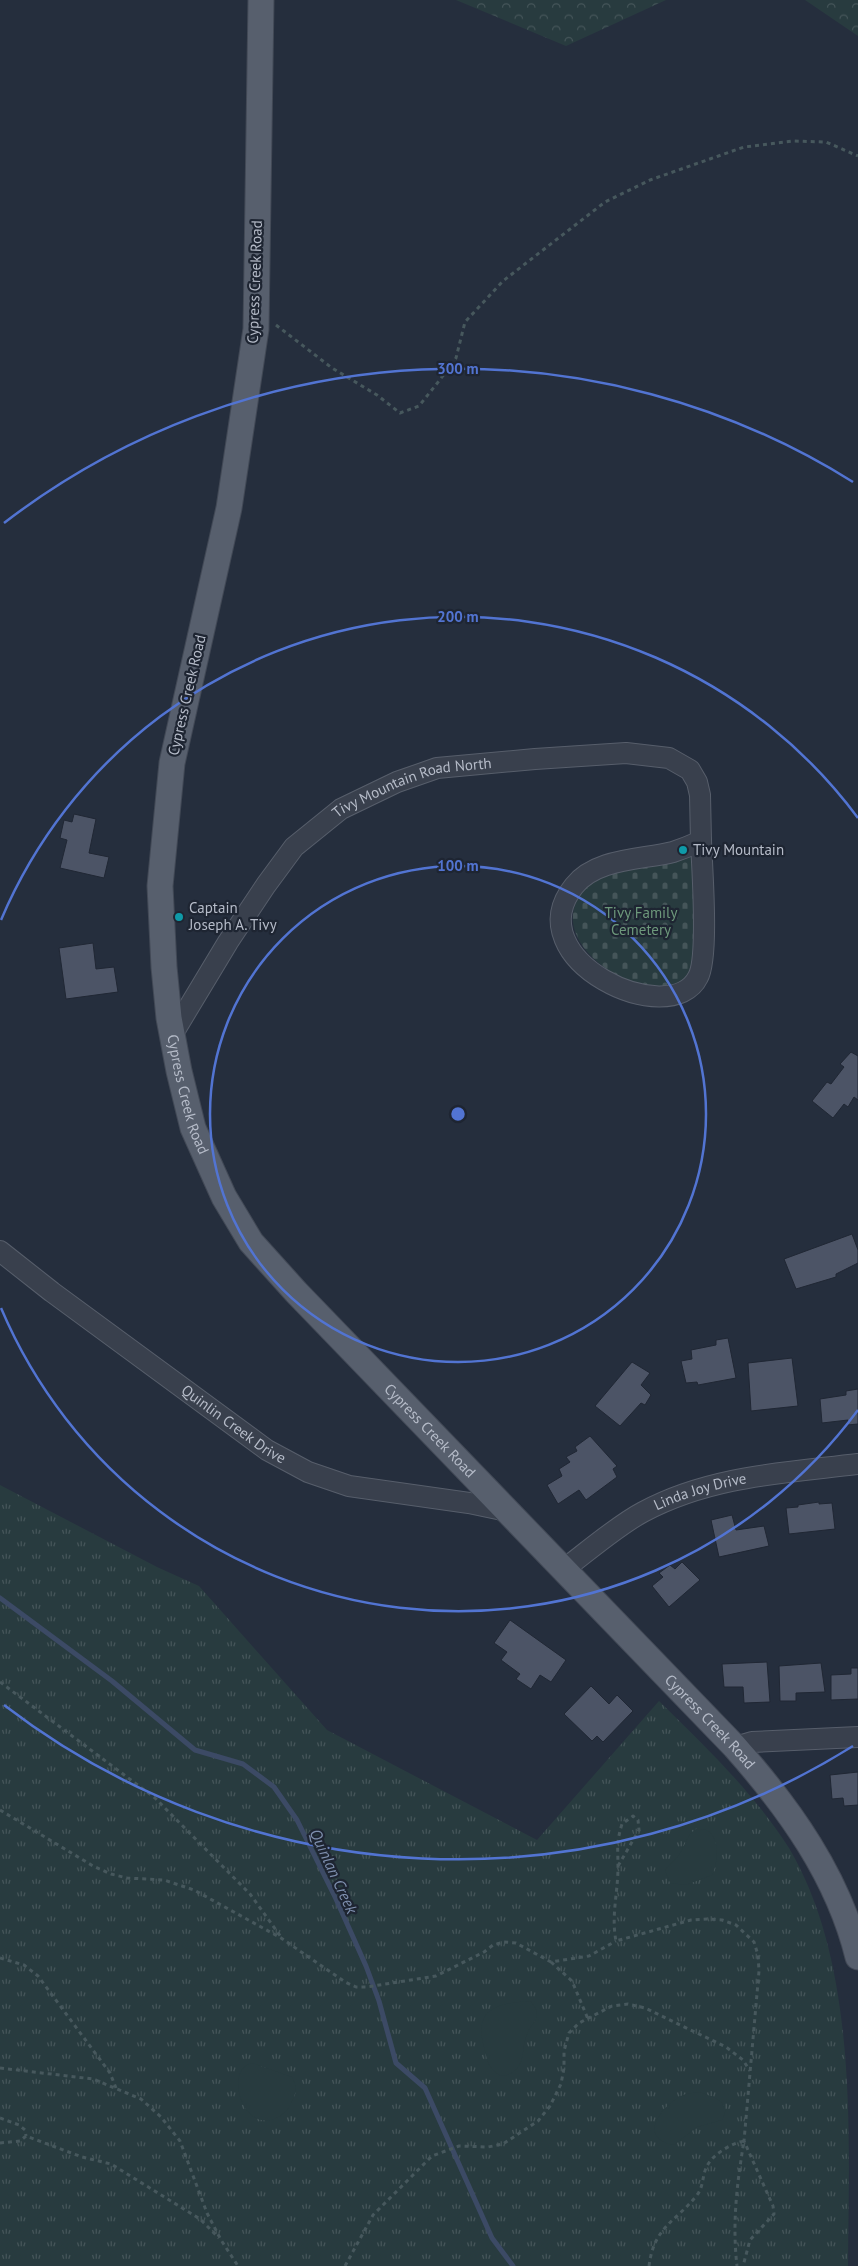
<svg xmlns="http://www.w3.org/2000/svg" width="858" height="2266" font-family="'PT Sans',sans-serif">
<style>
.grass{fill:url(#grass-tufts)}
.forest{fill:url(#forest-crowns)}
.cemetery{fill:url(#cemetery-stones)}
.park{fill:#283b3f}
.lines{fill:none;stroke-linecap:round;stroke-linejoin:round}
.stream{stroke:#3c4a65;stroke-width:5}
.building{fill:#4c5466;stroke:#202734}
.minor-casing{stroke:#575e6b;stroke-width:22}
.major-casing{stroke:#424956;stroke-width:27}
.path{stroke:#47585d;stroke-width:3;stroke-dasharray:4 4;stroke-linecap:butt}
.minor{stroke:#39404d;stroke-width:20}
.major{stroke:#575f6d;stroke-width:25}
.ring{fill:none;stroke:#5274d2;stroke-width:2.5}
.culture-dot{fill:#0f9aa8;stroke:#1e2532;stroke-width:2}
.labels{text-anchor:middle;stroke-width:4.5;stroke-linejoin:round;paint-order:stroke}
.street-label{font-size:15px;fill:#b5bbc8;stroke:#1e2532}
.poi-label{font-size:15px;fill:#b5bbc8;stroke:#1e2532;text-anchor:start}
.park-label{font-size:15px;fill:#6d987b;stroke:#1e2532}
.water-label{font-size:16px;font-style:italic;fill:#7e8fae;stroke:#1e2532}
.centre{fill:#5274d2;stroke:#1e2532;stroke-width:2.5}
.ring-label{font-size:15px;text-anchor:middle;font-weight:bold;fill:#5274d2;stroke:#1e2532;stroke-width:4.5;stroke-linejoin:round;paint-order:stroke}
</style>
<defs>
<pattern id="grass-tufts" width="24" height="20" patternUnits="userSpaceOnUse" patternTransform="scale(1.25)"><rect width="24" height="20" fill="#283b3f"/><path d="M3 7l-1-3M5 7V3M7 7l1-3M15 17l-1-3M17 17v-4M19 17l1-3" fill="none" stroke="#455559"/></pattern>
<pattern id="forest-crowns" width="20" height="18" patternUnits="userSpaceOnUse" patternTransform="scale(1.25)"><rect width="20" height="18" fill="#283b3f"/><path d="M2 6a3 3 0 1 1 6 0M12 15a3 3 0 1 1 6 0" fill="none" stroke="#455559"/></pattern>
<pattern id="cemetery-stones" width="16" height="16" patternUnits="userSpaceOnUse" patternTransform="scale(1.25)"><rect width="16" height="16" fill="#283b3f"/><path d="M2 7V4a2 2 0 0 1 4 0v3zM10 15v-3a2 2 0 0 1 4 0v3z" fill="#455559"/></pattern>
</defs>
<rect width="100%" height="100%" fill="#252e3d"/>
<path class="grass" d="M0,1485L157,1567L199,1586L327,1730L537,1840L659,1701C706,1747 753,1792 789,1848C858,1965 849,2133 848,2266H0Z"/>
<path class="forest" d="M456,0H666L566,46Z
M805,0H858V36Z"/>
<path class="cemetery" d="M696,850C697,875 702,905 699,930C698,938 696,947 694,956C693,961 692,969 689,974C663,1015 553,956 576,903C579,896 584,886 590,882C614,867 667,858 696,850Z"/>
<path class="park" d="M696,1829C700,1829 705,1829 708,1831C720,1839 718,1864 712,1875L686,1885L670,1883L665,1870L679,1855L690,1834Z
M531,2001L537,2011C536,2025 533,2021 528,2032C519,2050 529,2072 501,2076C487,2067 488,2062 484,2047C473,2008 498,2003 531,2001Z
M252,2063L292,2077C298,2088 296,2094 290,2105C287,2111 282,2116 276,2118C242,2134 224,2069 252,2063Z
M699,2092C713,2097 733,2102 722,2120L697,2127L674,2145C636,2138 662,2105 683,2095C688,2093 694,2093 699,2092Z"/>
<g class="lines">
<path class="stream" d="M0,1598L112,1681L195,1750L243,1764L274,1787L297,1820L336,1899L366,1966L379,2001L396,2063L425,2088L492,2238L513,2266"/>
</g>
<path class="building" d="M74,814L96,819L89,853L109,857L104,878L60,868L67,840L60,838L64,820L72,822Z
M93,943L96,969L114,967L118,992L66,999L59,948Z
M851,1052L858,1056V1100L854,1097L848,1107L844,1104L833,1118L812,1101L827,1082L831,1084L844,1067L840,1064Z
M852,1234L858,1250V1263L836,1274V1277L796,1289L784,1259Z
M728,1338L736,1378L698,1385L697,1382L686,1383L681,1361L692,1359L691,1350L716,1345V1340Z
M792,1358L798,1406L751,1411L748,1363Z
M632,1362L650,1373L641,1385L651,1395L645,1405L641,1403L620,1426L595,1406Z
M858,1389V1424L847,1425L848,1420L822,1423L820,1399L846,1395V1391Z
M590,1436L617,1466L613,1469L617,1477L586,1500L579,1490L558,1504L547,1485L562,1476L559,1469L570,1462L566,1457L577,1451L575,1447Z
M819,1502V1504L832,1503L835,1529L789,1534L786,1508L798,1507V1505Z
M732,1515L736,1530L764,1526L769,1546L719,1557L711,1520Z
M682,1562L700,1580L669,1607L652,1586L663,1577L659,1573L670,1565L675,1569Z
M510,1620L566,1660L551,1682L540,1675L531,1689L516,1679L520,1674L501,1660L507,1652L494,1643Z
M767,1662L770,1702L744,1703L743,1687H724L722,1664Z
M821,1663L825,1692L796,1693V1701H780L779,1666Z
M851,1668H858V1699L831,1700V1675L851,1674Z
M591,1686L609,1704L617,1695L633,1711L603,1742L597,1736L592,1741L564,1714Z
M858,1772V1805L844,1806L843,1798L832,1799L830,1775Z"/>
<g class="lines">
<defs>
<g id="minor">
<path d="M701,841C702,869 709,957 698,977C671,1032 515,960 574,886C596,858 641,860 673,852C682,849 692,845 701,841Z"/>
<path id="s1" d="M172,1035L228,942L266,885L294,847L341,809L397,782L437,768L535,759L626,753L669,758L690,770L697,782L700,795L701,841"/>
<path id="s2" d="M0,1251L52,1292L267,1450L308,1472L349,1486L469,1503L507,1511"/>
<path id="s3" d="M563,1570C587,1552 618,1525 643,1512C710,1476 784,1473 858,1464"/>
<path d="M735,1747L752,1742L858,1737"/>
</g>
<g id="major">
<path id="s4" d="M261,0L256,329L229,508L172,763L160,886L164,967L169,1018L179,1071L193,1128L224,1197L251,1242L296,1292L735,1747C789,1808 838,1876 858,1957"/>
</g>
</defs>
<use href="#minor" class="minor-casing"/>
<use href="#major" class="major-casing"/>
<path class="path" d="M276,325L332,368L377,395L400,413L419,406L439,381L456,358L465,322L503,281L605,202L650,180L744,147L793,141L826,142L858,156
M0,1682L155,1798L250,1894L281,1937
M0,1810L93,1866L111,1874L127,1878L164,1880L194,1890L281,1938L345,1982L356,1987H367L436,1976L484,1952L493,1945L504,1942L516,1943L551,1962L589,1956L616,1941
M618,1866L639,1830L638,1820L633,1816L622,1824C616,1843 618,1849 618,1867C618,1892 611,1916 616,1941L691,1920L707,1919L722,1920L736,1925L754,1942L758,1955L759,1971L744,2141L773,2206L774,2214L750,2240L743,2266
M0,1958L24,1965L38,1976L110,2073L116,2088
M551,1962L572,1981L588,2019
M0,2068L93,2079L141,2099L161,2117L180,2141L207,2213L221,2240L238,2266
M0,2118L19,2125L25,2130L26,2136
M0,2143L20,2141L26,2136L82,2157L111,2164L200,2219L219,2238
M345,2266L373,2215L432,2156L459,2146L488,2147L503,2144L538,2121L550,2106L561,2084L564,2068V2051L569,2033L579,2023L612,2006L628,2004L645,2008L726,2047L743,2060L750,2071
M649,2266C654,2226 676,2222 697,2195C704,2186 702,2175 707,2166C713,2154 732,2143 744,2141C737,2183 732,2223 737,2266"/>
<use href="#minor" class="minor"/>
<use href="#major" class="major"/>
</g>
<g class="ring">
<circle cx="458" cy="1114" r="248"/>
<path d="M858 1410A497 497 0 0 1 1 1308M1 920A497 497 0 0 1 858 818"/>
<path d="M853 1746A745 745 0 0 1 4 1705M4 523A745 745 0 0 1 853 482"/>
</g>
<g class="culture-dot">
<circle cx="683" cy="850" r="5"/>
<circle cx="179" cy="917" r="5"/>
</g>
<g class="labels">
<g class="street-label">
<text transform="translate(255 282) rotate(-88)" y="5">Cypress Creek Road</text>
<text transform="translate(187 695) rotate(-77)" y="5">Cypress Creek Road</text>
<text dy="5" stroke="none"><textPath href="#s1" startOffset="360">Tivy Mountain Road North</textPath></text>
<text dy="5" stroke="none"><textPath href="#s4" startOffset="1106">Cypress Creek Road</textPath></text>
<text dy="5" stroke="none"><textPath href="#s2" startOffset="291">Quinlin Creek Drive</textPath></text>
<text dy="5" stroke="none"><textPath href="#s4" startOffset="1528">Cypress Creek Road</textPath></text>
<text dy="5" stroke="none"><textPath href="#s3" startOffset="160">Linda Joy Drive</textPath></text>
<text dy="5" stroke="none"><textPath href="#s4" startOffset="1932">Cypress Creek Road</textPath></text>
</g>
<g class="poi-label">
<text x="693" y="855">Tivy Mountain</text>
<text x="189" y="913">Captain<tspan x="189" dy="17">Joseph A. Tivy</tspan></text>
</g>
<g class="park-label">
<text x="641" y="918">Tivy Family<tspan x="641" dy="17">Cemetery</tspan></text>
</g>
<g class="water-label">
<text transform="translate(334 1871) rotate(65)" y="6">Quinlan Creek</text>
</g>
</g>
<circle cx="458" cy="1114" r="8" class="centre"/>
<g class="ring-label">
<text x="458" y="374">300 m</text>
<text x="458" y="622">200 m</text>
<text x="458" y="871">100 m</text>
</g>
</svg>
